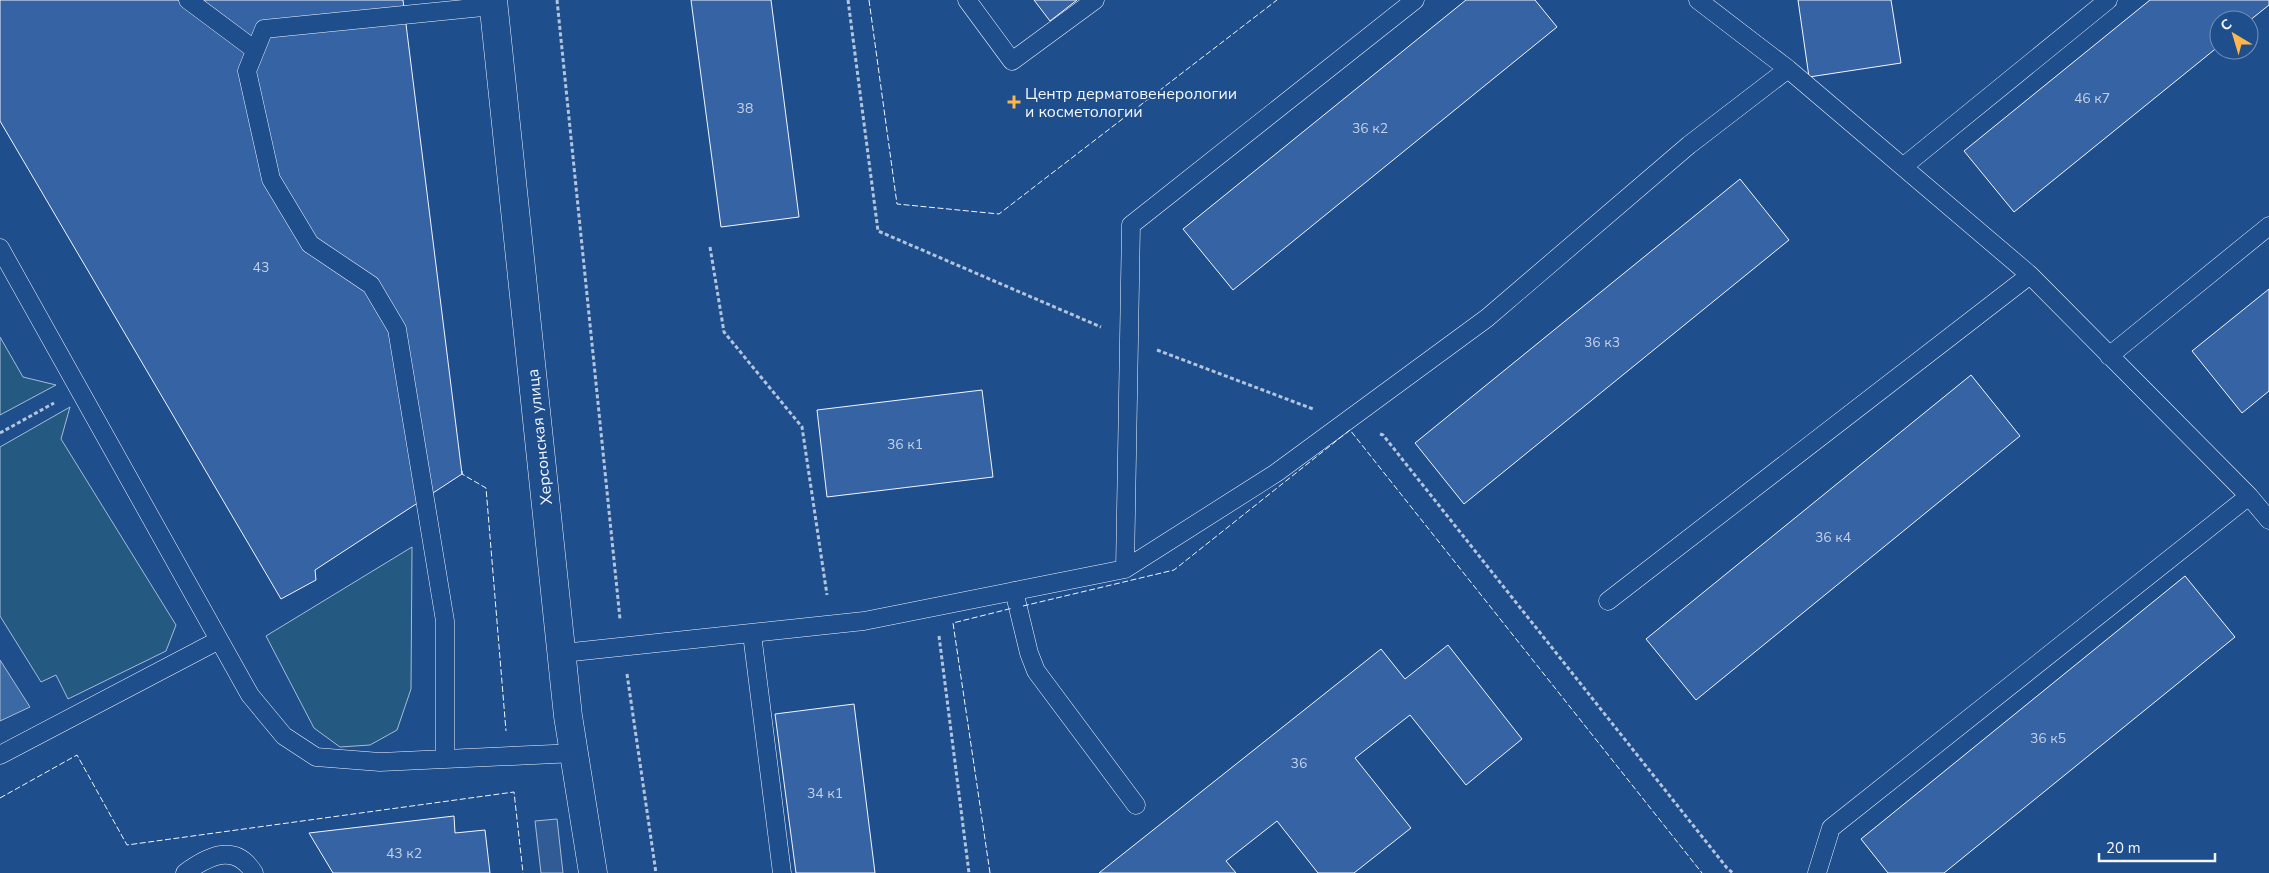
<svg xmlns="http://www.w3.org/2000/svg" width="2269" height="873" font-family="'Nunito Sans',sans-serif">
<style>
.green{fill:#245a82;stroke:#a8bbd7}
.parking{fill:#305b95;stroke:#a8bbd7}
.water{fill:#3b69a3;stroke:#a8bbd7}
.building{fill:#3563a3;stroke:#f2f6ff}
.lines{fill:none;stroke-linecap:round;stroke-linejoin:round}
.lane-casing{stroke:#f2f6ff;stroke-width:19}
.secondary-casing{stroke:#f2f6ff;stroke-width:29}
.path{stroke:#b3c4dc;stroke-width:3;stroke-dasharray:4 2.5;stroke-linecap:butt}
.lane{stroke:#1f4e8c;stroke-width:18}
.secondary{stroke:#1f4e8c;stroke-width:28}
.fence{stroke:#f2f6ff;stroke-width:1;stroke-dasharray:6 2.5;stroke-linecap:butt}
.poi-dot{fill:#ffb74d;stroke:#1f4e8c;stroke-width:2}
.labels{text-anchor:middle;stroke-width:4;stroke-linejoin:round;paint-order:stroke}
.number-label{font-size:14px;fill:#c3d1e8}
.poi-label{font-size:16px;fill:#f2f6ff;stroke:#1f4e8c;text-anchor:start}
.street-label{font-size:16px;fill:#f2f6ff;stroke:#1f4e8c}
</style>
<rect width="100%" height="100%" fill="#1f4e8c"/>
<path class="green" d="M0,337L23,377L56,385L0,415Z
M70,407L61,439L176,625L166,651L68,699L56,675L41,682L0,616V447Z
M412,547L411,689L397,730L370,745L340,747L314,728L266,636Z"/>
<path class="parking" d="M557,819L563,873H541L535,821Z"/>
<path class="water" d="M0,660L30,707L0,721Z"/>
<path class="building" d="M0,0H403L462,474L315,570L316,580L281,599L0,121Z
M691,0H771L799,217L721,227Z
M1034,0H1077L1050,21Z
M1466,0H1535L1557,27L1233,290L1183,229Z
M1798,0H1891L1901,63L1809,77Z
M2150,0H2269V5L2249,21L2219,20V46L2014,212L1964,151Z
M1740,179L1789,240L1464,504L1415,443Z
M2269,289V391L2242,413L2192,351Z
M1971,375L2020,436L1696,700L1646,639Z
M982,390L993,477L827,497L817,410Z
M2185,576L2235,637L1944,873H1888L1861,839Z
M1448,645L1522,739L1466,785L1410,715L1355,758L1411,828L1354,873H1318L1277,821L1226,861L1236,873H1099L1381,649L1405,679Z
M854,704L875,873H796L775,714Z
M454,816L455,833L485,830L490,873H333L309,833Z"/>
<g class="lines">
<defs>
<path id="lane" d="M188,0L255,50
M967,0L1012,61L1095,0
M1698,0L1788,69
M1904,166L2108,0
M0,248L250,695L284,736L316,757L380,762L576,753
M2109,356L2269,226
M1125,569L1131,225L1415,0
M1014,591L1029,653L1036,671L1136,805
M1608,601L2030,275
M752,634L782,873
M563,653L864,621L1125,569L1276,473L1487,318L1689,145L1788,69L2030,275L2249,496L2269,520
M0,755L219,640
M445,759V621L397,329L371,285L310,244L271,179L247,71L264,29L493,6
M185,873C208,856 235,842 254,873
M1817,873L1831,828L2249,496"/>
<path id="secondary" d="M493,0L568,716L593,873"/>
</defs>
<use href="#lane" class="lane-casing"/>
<use href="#secondary" class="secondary-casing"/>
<path class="path" d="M557,0L620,619
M848,0L878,231L1101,327
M710,247L724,332L802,427L827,595
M1157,350L1313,409
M0,433L54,403
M1380,434L1383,435L1727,868L1733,873
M939,636L969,873
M627,674L656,873"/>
<use href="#lane" class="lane"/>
<use href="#secondary" class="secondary"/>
<path class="fence" d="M869,0L897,204L999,214L1277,0
M462,471V474L486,488L506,731
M1023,606L1174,570L1350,430L1702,873
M0,798L77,755L127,845L514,792L523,873
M990,873L953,623L1013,608"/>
</g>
<path class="poi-dot" d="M1011.5 94.5h5v5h5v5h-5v5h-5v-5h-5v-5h5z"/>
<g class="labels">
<g class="number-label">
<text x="2092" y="103">46 к7</text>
<text x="745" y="113">38</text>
<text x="1370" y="133">36 к2</text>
<text x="261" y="272">43</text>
<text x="1602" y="347">36 к3</text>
<text x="905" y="449">36 к1</text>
<text x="1833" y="542">36 к4</text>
<text x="2048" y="743">36 к5</text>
<text x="1299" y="768">36</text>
<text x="825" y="798">34 к1</text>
<text x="404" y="858">43 к2</text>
</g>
<g class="poi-label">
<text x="1025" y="99">Центр дерматовенерологии<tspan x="1025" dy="18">и косметологии</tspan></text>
</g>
<g class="street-label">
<text transform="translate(539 437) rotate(-96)" y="6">Херсонская улица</text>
</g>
</g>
<g transform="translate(2234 35) rotate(322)"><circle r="24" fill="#1f4e8c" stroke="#7391ba"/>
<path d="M0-4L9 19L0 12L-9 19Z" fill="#ffb74d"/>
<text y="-8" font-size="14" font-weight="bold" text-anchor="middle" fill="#f2f6ff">С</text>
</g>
<path d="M2099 853v8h116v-8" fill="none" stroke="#f2f6ff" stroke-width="2.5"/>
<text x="2106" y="853" font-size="15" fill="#f2f6ff" stroke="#1f4e8c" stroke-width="4" paint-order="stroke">20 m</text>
</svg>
